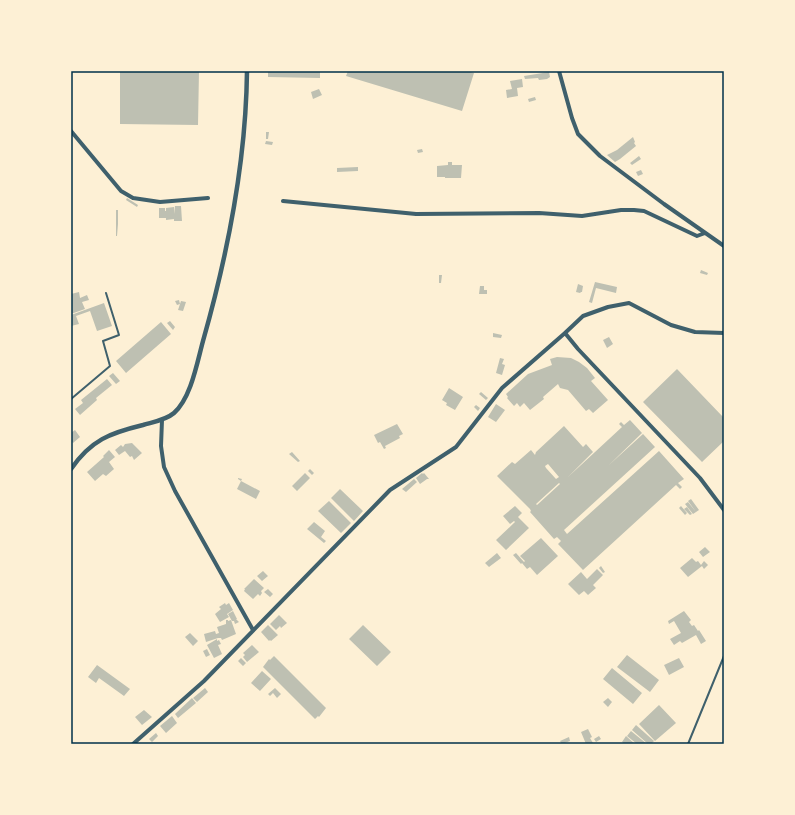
<svg xmlns="http://www.w3.org/2000/svg" width="795" height="815" font-family="'Titillium Web',sans-serif">
<style>
.building{fill:#bec0b2;fill-rule:evenodd}
.lines{fill:none;stroke-linecap:round;stroke-linejoin:round}
.service{stroke:#3f606c;stroke-width:2}
.minor{stroke:#3f606c;stroke-width:4}
.tertiary{stroke:#3f606c;stroke-width:4.5}
.neatline{fill:none;stroke:#003049;stroke-width:1.5}
</style>
<rect width="100%" height="100%" fill="#fdf0d5"/>
<path class="building" d="M120,71H199L198,125L120,124Z
M268,71H320V78L268,77Z
M348,71H466L474,73L462,111L346,76Z
M549,72L550,77L547,79L539,80L538,78L525,79L524,76Z
M522,79L523,87L517,88L518,96L507,98L506,90L512,89L510,81Z
M319,89L322,95L313,99L311,92Z
M535,97L536,100L529,102L528,99Z
M266,132H269L268,139H266Z
M633,137L635,142L634,143L636,146L620,159L615,162L607,155L617,150Z
M266,141L273,142L272,145L265,144Z
M422,149L423,152L418,153L417,150Z
M639,156L641,159L632,165L630,163Z
M448,162H452V165H462L461,178H445V177H437V166L448,165Z
M358,167V171L337,172V168Z
M641,170L643,174L638,176L636,172Z
M127,198L138,205L137,207L126,200Z
M175,206H181L182,221H174V219L166,220V218H159V208H165V211H166V208L174,207V214Z
M116,210H118V224L117,236H116Z
M701,270L708,273L707,275L700,273Z
M439,275H442L441,283H439Z
M595,282L617,287L616,293L596,288L592,303L589,302Z
M578,284L583,286L582,292H581L580,293L576,292Z
M480,286H484V290H487V294H479Z
M79,292L80,298L87,295L89,300L82,302L85,309L71,314V294Z
M179,300L180,304L181,301L186,302L183,311L178,310L180,304L177,305L175,301Z
M104,303L112,326L97,331L90,311L76,316L79,324L71,326V315Z
M170,321L175,327L173,330L167,323Z
M161,322L171,334L126,373L116,361Z
M493,333L502,335L501,338L493,337Z
M609,337L613,344L607,348L603,340Z
M557,357L571,358L579,362L587,368L595,378L591,381L608,400L593,413L589,409L586,411L568,390L560,388L558,384L543,397L544,399L530,410L524,403L520,407L517,403L514,406L507,398L508,397L506,394L528,374L552,365L550,359Z
M500,358L504,359L502,364L505,365L502,375L496,373Z
M677,369L724,418V441L702,462L643,402Z
M113,373L120,381L116,384L109,376Z
M107,379L112,385L96,398L97,400L80,415L75,409L83,403L81,400Z
M449,388L463,397L455,410L446,405L447,403L442,400Z
M481,392L488,398L486,400L479,394Z
M496,404L505,410L496,422L488,417Z
M476,405L480,408L478,411L474,407Z
M630,420L642,433L609,465L643,434L655,447L564,530L567,534L659,451L684,479L678,483L682,487L680,489L676,485L583,570L558,544L561,541L557,537L554,539L530,512L531,511L530,509L497,476L512,462L515,464L531,450L535,455L536,452L564,426L583,447L586,444L593,452L568,477L622,427L619,424L621,422L624,425ZM548,464L559,477L556,479L546,468L545,466ZM559,483L560,484L537,505L536,504Z
M397,424L403,434L399,436L400,438L385,446L386,448L384,449L380,442L378,443L374,435Z
M75,430L80,437L73,443L71,440V433Z
M132,443L142,453L134,460L132,456L130,457L125,451L119,455L115,450L121,445L123,447L125,444Z
M109,450L115,457L109,462L114,469L106,476L103,474L95,481L87,472L104,457L103,456Z
M292,452L300,461L298,462L289,454Z
M310,469L314,473L312,475L308,471Z
M305,473L310,478L297,491L292,486Z
M422,473L423,474L424,473L429,479H427L420,484L416,478Z
M238,478L242,479L241,481L260,491L256,499L237,489L241,481L238,479Z
M414,479L417,482L406,492L402,489Z
M340,489L363,511L354,521L331,498Z
M691,499L699,510L696,512L688,501Z
M329,501L351,523L341,533L318,511Z
M688,502L696,512L693,514L685,504Z
M515,506L522,513L518,517L529,528L506,550L496,540L515,522L514,521L510,524L503,516Z
M681,506L687,513L685,515L679,508Z
M687,507L692,514L690,515L684,509Z
M314,522L325,531L321,537L326,541L324,543L307,529Z
M541,538L558,556L537,575L530,567L527,569L522,563L521,564L513,555L516,553L524,562L525,561L520,556Z
M705,547L710,552L703,557L699,552Z
M497,553L501,558L489,567L485,563Z
M692,558L696,562L698,561L701,565L704,561L708,565L704,569L702,566L688,577L680,568Z
M601,566L605,572L603,573L599,568Z
M597,569L603,575L593,585L596,588L588,595L584,591L579,595L568,584L581,572L587,579Z
M263,571L268,576L262,581L257,576Z
M254,579L264,588L261,591L262,593L260,596L258,594L253,599L244,591L245,589H244Z
M268,589L273,594L270,597L264,592Z
M225,603L226,605L229,603L233,610L227,614L229,617L220,622L215,614L221,609L219,607Z
M233,611L237,619H236L239,622L235,624L234,621H232L228,614Z
M684,611L691,620L689,622L692,626L694,625L698,631L699,630L706,641L701,644L696,635L682,643L680,641L674,645L670,639L681,633L674,621L669,624L668,621Z
M279,615L287,623L281,628L280,626L276,630L270,624Z
M226,620H228V621L231,620L236,634L222,640L221,638H218L206,642L204,634L215,631L216,634L219,633L217,627L226,624Z
M268,625L278,635L271,641L270,640L269,641L261,632Z
M363,625L391,652L377,666L349,639Z
M190,633L198,641L193,646L185,637Z
M217,639V641L219,640L221,644L218,645L222,654L214,658L207,645Z
M252,645L259,652L247,662L243,657L245,655L243,653Z
M207,649L210,655L206,657L203,651Z
M627,655L659,680L650,692L617,667Z
M274,656L326,708L319,717L318,716L315,719L263,667L269,659L270,660Z
M241,658L246,663L243,666L238,661Z
M679,658L684,667L669,675L664,665Z
M97,665L130,689L124,696L99,678L96,683L88,677Z
M612,668L642,693L633,704L603,679Z
M262,671L271,679L260,691L251,683Z
M205,688L208,692L197,702L193,698Z
M275,688L281,694L277,698L273,693L270,696L268,694Z
M192,698L196,703L178,718L175,714Z
M608,698L612,702L608,707L603,702Z
M659,705L676,723L655,741L639,724Z
M144,710L152,717L142,725L135,717Z
M172,716L177,723L166,733L160,726Z
M636,725L654,741L651,744H648L632,730Z
M588,729L592,737L590,738L593,743L592,744H586L581,732Z
M631,731L647,744H637L627,736Z
M156,733L158,736L152,742L149,739Z
M599,736L601,739L596,742L594,739Z
M626,736L635,744H625L622,742Z
M569,737L570,741L562,744L560,741Z"/>
<g class="lines">
<path class="service" d="M71,399L110,366L103,341L119,335L106,293
M688,744L724,656"/>
<path class="minor" d="M559,71L572,118L578,134L600,156L664,204L724,246
M71,131L121,191L133,198L160,202L208,198
M283,201L416,214L539,213L582,216L621,210H634L644,211L697,236L705,233
M565,333L583,316L608,307L629,303L671,325L695,332L724,333
M162,420L161,446L164,467L175,491L253,630
M133,744L204,681L390,490L456,447L502,388L565,333L578,349L700,478L724,510"/>
<path class="tertiary" d="M71,469C91,440 110,433 143,425C153,422 166,420 174,413C191,398 197,363 203,341C228,253 246,163 247,71"/>
</g>
<rect width="795" height="815" fill="none" stroke="#fdf0d5" stroke-width="144"/>
<rect x="72" y="72" width="651" height="671" class="neatline"/>
</svg>
